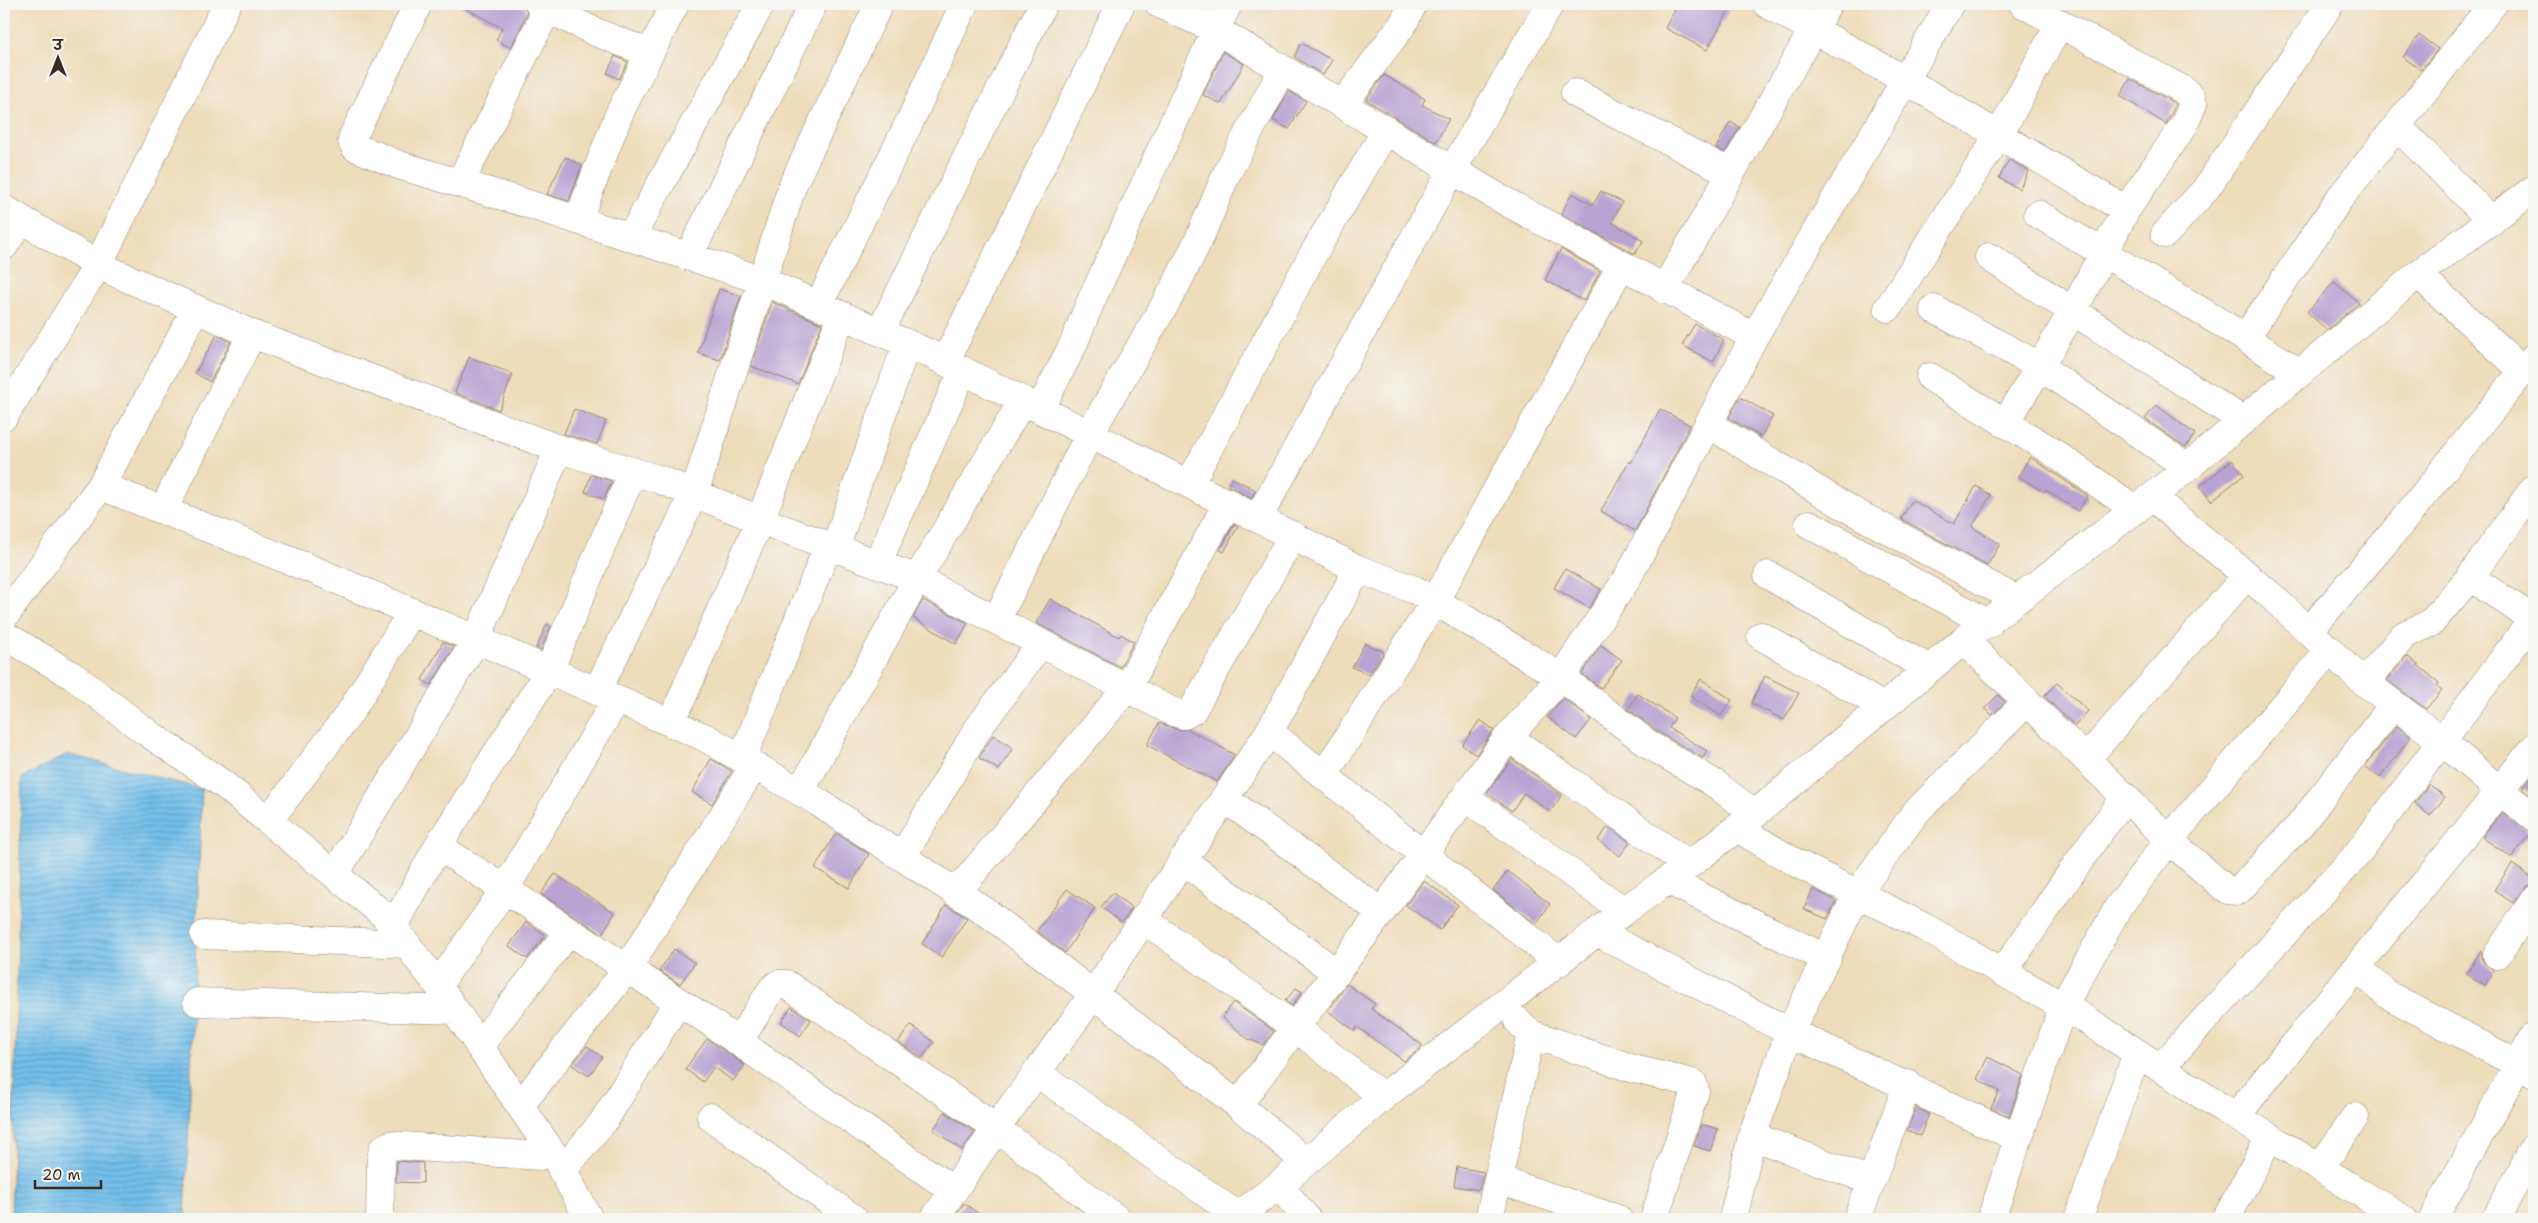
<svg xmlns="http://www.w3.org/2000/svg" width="2538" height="1223" font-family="'Shantell Sans','Playpen Sans Deva',sans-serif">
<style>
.water{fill:url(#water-rules);stroke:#567484}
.building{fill:#b8a4d3}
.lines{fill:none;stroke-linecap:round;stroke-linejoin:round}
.minor-casing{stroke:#94846c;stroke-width:29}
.minor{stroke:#fff;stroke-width:28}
</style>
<defs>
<pattern id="water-rules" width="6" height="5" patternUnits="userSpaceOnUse" patternTransform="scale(1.25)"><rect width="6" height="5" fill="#71beeb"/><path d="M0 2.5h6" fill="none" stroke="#5e9bbe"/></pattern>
</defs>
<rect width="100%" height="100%" fill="#f6f6f2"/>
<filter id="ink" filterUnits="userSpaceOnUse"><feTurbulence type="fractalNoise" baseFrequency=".02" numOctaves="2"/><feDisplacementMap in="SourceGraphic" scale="10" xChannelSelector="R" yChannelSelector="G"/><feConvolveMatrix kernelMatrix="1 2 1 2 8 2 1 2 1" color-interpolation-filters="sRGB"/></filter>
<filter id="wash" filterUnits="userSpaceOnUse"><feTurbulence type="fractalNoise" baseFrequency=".0096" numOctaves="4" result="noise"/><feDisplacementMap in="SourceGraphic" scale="20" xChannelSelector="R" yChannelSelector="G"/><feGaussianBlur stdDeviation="1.12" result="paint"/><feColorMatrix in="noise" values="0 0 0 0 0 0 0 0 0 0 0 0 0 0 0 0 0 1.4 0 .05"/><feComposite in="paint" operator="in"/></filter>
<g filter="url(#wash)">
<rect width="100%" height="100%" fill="#edb"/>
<path class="water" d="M67,754L202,789L185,1219H11L22,778Z"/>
<g id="blocks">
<path class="building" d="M457,4H524L527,14L511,48L496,40L502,28Z
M1678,4H1717L1729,10L1707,50L1665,28Z
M2419,35L2438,49L2421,70L2403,57Z
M1301,43L1332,60L1323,75L1294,57Z
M1223,52L1244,64L1221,104L1203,95Z
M615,56L628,62L619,79L607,73Z
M1384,75L1425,99L1422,105L1449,119L1436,142L1366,100Z
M2130,79L2176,104L2166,124L2120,96Z
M1289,91L1306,101L1289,129L1273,120Z
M1730,122L1740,127L1725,152L1716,148Z
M565,157L582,165L569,201L547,194Z
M2009,160L2029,171L2019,189L1999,178Z
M1601,191L1622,202L1612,222L1643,241L1635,254L1561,214L1572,193L1593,205Z
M1561,249L1600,271L1584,301L1545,280Z
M2334,282L2359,303L2327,330L2307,312Z
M719,289L741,296L720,360L698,353Z
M772,302L822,324L798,384L751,366Z
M1695,324L1724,340L1713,362L1682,345Z
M217,335L231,342L210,382L195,373Z
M469,357L513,374L499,410L455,393Z
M1740,397L1773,416L1761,437L1729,418Z
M2156,405L2195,434L2186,447L2145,419Z
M574,409L606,421L597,444L564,434Z
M1660,409L1690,425L1635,531L1601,511L1629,461L1631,463Z
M2030,457L2088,496L2078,511L2046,490L2044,492L2018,476Z
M2232,460L2244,475L2211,501L2200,486Z
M591,475L612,481L604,499L585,492Z
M1232,478L1256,490L1251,498L1228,486Z
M1976,486L1991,495L1972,527L2000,544L1987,566L1901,519L1912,500L1954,524Z
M1234,524L1238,526L1224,552L1220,550Z
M1565,569L1601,589L1589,608L1554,588Z
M1050,599L1119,637L1121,634L1134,642L1120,667L1036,623Z
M923,600L968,623L956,644L913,618Z
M547,624L551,626L541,650L536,648Z
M443,642L454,647L431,685L422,680Z
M1365,643L1384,652L1369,675L1352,667Z
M1601,645L1622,660L1601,688L1582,674Z
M2407,656L2439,683L2437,686L2442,690L2426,709L2387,680Z
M1765,676L1799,693L1784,720L1751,703Z
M1701,679L1732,700L1721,716L1690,696Z
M2057,683L2088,711L2075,726L2044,696Z
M1638,694L1675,718L1669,728L1707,751L1703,758L1660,733L1628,709Z
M1998,695L2005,702L1992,715L1985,708Z
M1563,698L1591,720L1576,739L1547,717Z
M1480,720L1494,730L1476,755L1462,745Z
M1159,723L1179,730L1188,729L1235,755L1217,782L1147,745Z
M2397,726L2411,737L2380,778L2365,766Z
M993,735L1013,748L999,770L979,758Z
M711,759L732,771L712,804L692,792Z
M1512,759L1562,795L1550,812L1524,793L1512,811L1487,793Z
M2534,773V798L2522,788Z
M2429,784L2445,797L2430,816L2415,803Z
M2502,812L2531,832L2512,858L2482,837Z
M1608,827L1630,842L1620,856L1598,840Z
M836,833L869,854L849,888L815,868Z
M2512,864L2534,879V885L2527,886L2513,903L2494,890Z
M1508,871L1550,904L1536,924L1493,890Z
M555,874L615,913L602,934L541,894Z
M1424,881L1458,905L1440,930L1406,905Z
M1067,889L1095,908L1065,953L1037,931Z
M1813,889L1836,901L1827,919L1804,909Z
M1113,893L1132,908L1122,923L1101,907Z
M946,905L967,918L942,957L922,944Z
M526,922L546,935L527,959L509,946Z
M674,949L695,963L680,984L659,971Z
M2481,951L2483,962L2494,970L2485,985L2466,974Z
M1347,984L1375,1004L1371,1009L1422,1045L1420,1049L1404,1061L1357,1027L1355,1031L1328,1011Z
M1296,988L1302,992L1292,1006L1285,1001Z
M1233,1002L1274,1031L1263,1045L1248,1039L1222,1017Z
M791,1007L811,1020L800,1036L781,1022Z
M911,1025L934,1042L922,1058L898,1042Z
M707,1039L745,1065L733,1081L714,1067L703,1082L685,1069Z
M587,1046L602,1057L589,1076L572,1065Z
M1988,1057L2023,1075L2009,1117L1991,1108L1999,1091L1977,1079Z
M1916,1108L1929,1114L1920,1136L1907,1131Z
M945,1112L975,1132L962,1150L933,1130Z
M1701,1124L1718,1129L1710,1151L1694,1146Z
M397,1161L423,1163V1183L396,1182Z
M1457,1167L1484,1172L1479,1190L1454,1186Z
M964,1203L986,1219H953Z"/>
</g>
</g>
<g filter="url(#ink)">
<use href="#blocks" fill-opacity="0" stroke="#94846c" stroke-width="1"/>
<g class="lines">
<defs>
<path id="minor" d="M418,4L353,136L352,141L355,147L399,165L519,201L761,280L924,351L1358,569L1415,590L1435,601L1561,677L1651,746L1714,783L1755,814
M539,4L593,31L649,53
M1159,4L1215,29L1501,199L1754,337
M1767,4L1905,80L2126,210
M1575,93L1731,173
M1343,104L1403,24L1413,4
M2397,126L2492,221
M460,183L548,8
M4,209L98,265L227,4
M2038,214L2226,326L2300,373
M578,220L619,114L675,4
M2165,234L2205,190L2330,4
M631,237L761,4
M4,246L21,219
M689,256L813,4
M1989,257L2242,420
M2418,274L2523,371
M1664,290L1828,4
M819,304L911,119L964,4
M1888,308L1999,135L2060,23
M1934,309L2039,366L2186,466
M880,332L1043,4
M2245,338L2340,198L2493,4
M945,362L1121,4
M1930,377L2048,449L2136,510
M1040,409L1073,345L1090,303L1228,4
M4,416L98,265L252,334L559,449L661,480L760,520L913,577L1171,711L1184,715L1192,711L1293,535
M1708,424L1851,510L2017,600
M2005,424L2073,311L2126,210L2184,125L2193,104L2191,97L2182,89L2023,4
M1190,483L1312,256L1386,130
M101,486L196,309
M2152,497L2269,594L2359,678L2441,740L2501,792L2534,817
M163,510L252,334
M1258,518L1452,170L1550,4
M1809,524L1989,624
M835,548L907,343
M877,564L963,370
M1768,575L1929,669
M2470,577L2534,620
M4,617L101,486L321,573L704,737L818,802L989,914L1238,1105L1306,1162
M997,619L1090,433L1175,287L1199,239L1227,173L1283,69
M2309,631L2393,533L2534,357
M4,635L73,676L145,731L223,784L384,915L438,985L520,1106L557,1160L589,1219
M1761,636L1884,707
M1964,640L2169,840L2330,650
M2365,682L2404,635L2431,623L2470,577L2534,488
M597,691L694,494L793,184L879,4
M671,723L760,520L842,315
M1269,732L1559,962
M1508,737L1689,865
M742,759L828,546
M2086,759L2247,575
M1324,775L1435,601L1621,266
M800,792L917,579L1023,400
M1465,797L1624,911
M1224,798L1381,912
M269,820L349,714L411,613
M1737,828L1798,864L1924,927L2085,1019L2222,1108L2403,1219
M438,846L707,1020L954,1191
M902,857L977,730L1041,643
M1182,860L1337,973
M335,874L476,640L559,449
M1667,880L1827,959
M956,893L1127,688L1228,502
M1143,919L1295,1027L1383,1097
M394,926L438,846L549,671L633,471
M1597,932L1790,1032L2018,1138
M204,935L407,944
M2497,955L2534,900
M2358,968L2388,995L2534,1073
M2003,972L2097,835L2125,798
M438,985L505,889L616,700
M197,1002L455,1010
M1531,1034L1634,1069L1693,1083L1695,1091L1654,1219
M738,1042L772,989L778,984H786L996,1128L1117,1219
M479,1046L569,931
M2160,1068L2354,858L2534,618
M1036,1072L1238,1216
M1238,1105L1397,891L1508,737L1561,677L1627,579L1754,337L1950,4
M520,1106L627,969L754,766
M2236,1116L2534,748
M711,1117L854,1219
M1752,1136L1871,1181
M2320,1168L2355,1117
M562,1171L603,1122L678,1002
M1498,1180L1618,1219
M1279,1185L1307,1219
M380,1219L381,1159L383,1149L390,1145L540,1156
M934,1219L1002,1120L1093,995L1269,732L1358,569
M1234,1219L1279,1185L1383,1097L1624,911L1689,865L1755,814L1964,640L2152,497L2418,274L2534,189
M1489,1219L1531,1034L1518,1021
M1733,1219L1752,1136L1790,1032L1857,894L1916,812L2027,702
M1857,1219L1908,1084
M1991,1219L2063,1006L2119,906L2169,840L2227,890L2238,891L2300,825L2393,705
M2078,1219L2137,1053
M2226,1219L2270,1137
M2433,1219L2534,1036
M2496,1219L2534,1147"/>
</defs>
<use href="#minor" class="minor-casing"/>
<use href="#minor" class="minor"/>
</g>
</g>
<rect width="2538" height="1223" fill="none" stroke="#f6f6f2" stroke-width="20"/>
<g transform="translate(58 58)" stroke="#f6f6f2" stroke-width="4" paint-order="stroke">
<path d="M0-4L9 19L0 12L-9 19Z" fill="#3b2a1e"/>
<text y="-8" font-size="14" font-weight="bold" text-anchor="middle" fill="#3b2a1e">उ</text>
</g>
<path d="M35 1180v8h66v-8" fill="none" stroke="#3b2a1e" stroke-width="2.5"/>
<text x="42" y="1180" font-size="15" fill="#3b2a1e" stroke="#f6f6f2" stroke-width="4" paint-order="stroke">20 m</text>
</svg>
